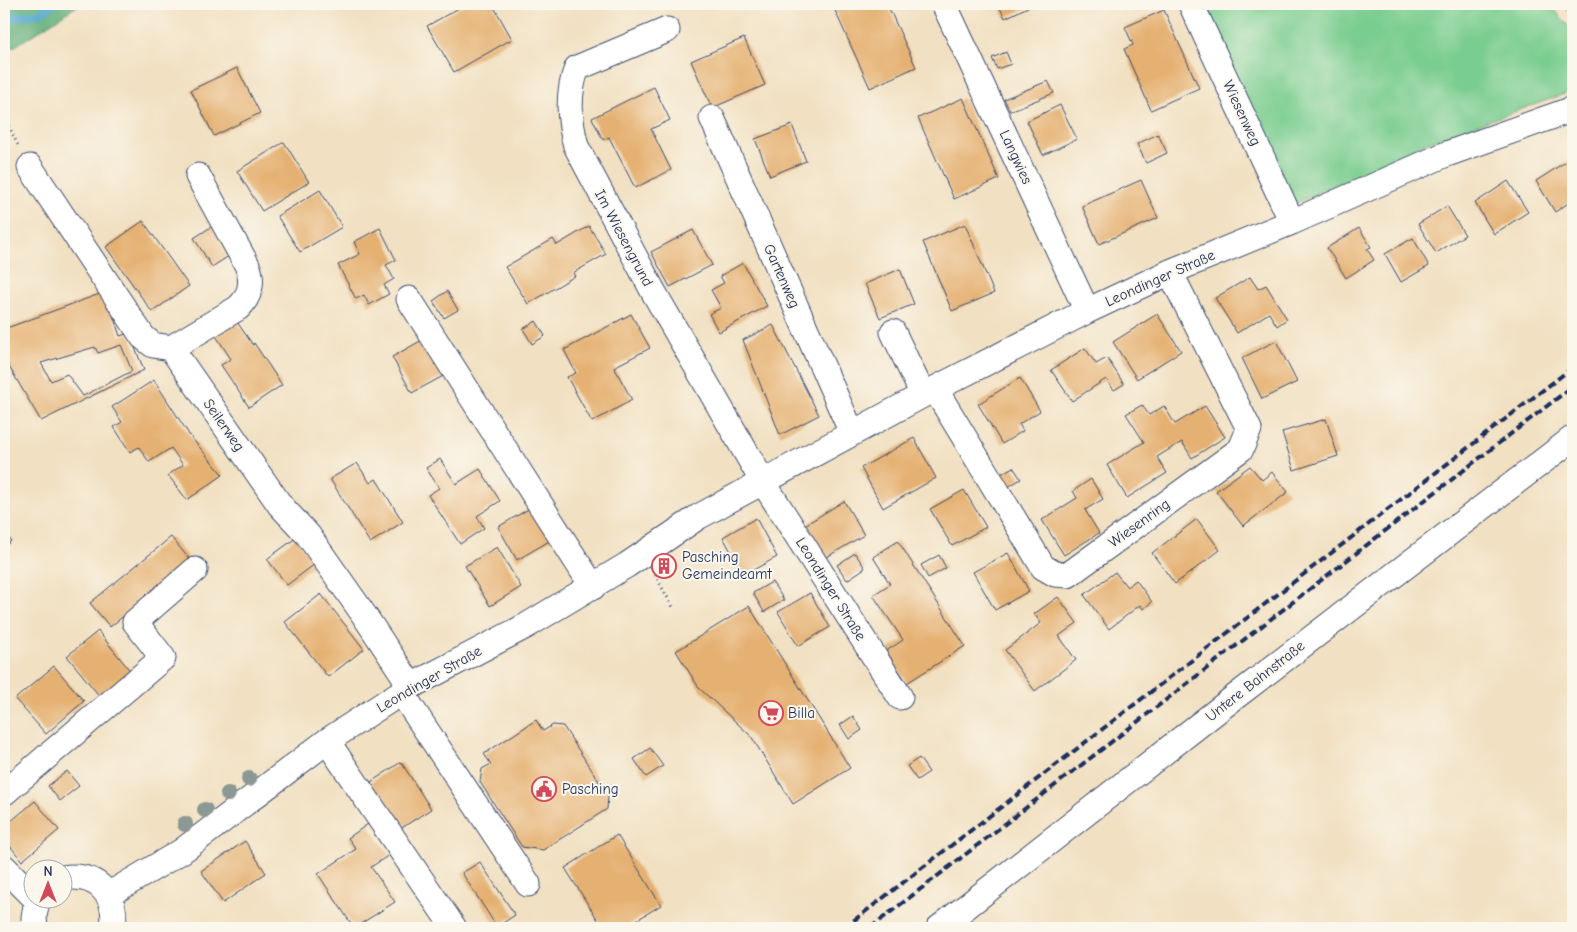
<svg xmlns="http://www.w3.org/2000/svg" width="1577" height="932" font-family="'Comic Neue',sans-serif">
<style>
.green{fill:#7acd90;stroke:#4a7e77}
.forest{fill:#63b07a;stroke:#3f706c}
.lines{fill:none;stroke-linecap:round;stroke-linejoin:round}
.stream{stroke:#51a8ce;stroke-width:8}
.building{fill:#e5b172;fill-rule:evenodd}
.minor-casing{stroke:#3b4a6d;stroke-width:27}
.path{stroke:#3b4a6d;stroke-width:3;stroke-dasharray:1 4;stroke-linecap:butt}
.minor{stroke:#fff;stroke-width:25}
.rail{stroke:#1b2f5e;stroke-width:4;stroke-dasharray:8 4;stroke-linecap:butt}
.tree{fill:#8b9893}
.labels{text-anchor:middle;stroke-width:4;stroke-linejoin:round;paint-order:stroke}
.street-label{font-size:15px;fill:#1b2f5e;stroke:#fbf7ec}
.poi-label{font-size:15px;fill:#1b2f5e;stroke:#fbf7ec;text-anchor:start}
</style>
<rect width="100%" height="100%" fill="#fbf7ec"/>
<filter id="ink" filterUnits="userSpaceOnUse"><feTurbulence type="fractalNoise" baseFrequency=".02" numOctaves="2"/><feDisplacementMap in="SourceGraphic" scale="10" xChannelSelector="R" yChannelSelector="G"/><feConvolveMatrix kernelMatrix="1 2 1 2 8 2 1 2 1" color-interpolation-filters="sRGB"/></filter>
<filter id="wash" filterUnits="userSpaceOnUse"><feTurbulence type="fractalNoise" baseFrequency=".0096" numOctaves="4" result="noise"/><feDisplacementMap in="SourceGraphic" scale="20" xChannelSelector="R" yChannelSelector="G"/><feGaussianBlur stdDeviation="1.12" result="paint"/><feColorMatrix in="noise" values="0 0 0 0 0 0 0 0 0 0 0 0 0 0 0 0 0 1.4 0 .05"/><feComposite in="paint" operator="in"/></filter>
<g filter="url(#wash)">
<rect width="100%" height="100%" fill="#f1e0c1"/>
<path class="green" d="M1200,4H1550L1573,32V91L1423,144L1292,205Z"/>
<path class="forest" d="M4,4H80L14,47L4,49Z"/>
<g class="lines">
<path class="stream" d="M1567,4L1573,11
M4,19L40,13L54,4"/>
</g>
<g id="blocks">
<path class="building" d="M466,4H499L494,7L512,39L454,72L427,26Z
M832,4H887L916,67L870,88Z
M998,4H1034L1005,18Z
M1164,10L1199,88L1151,110L1124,49L1133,45L1125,27Z
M744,38L765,85L712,108L691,61Z
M1006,52L1011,64L997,69L992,58Z
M237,68L260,113L214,136L191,90Z
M1048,81L1054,93L1010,111L1004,99Z
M654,87L670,120L651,129L671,170L635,188L609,137L603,140L592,118Z
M963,98L999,179L954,199L918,118Z
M1060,105L1077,139L1043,155L1027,121Z
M792,125L806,161L770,176L755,139Z
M1158,134L1167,153L1146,163L1137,144Z
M284,142L309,182L262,211L237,171Z
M1570,159L1573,165V200L1555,212L1536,181Z
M1141,180L1158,218L1099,244L1082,206Z
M1508,181L1528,212L1494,234L1475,203Z
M320,190L342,227L300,252L277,216Z
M1447,206L1465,235L1436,253L1418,224Z
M143,221L189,286L152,312L106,247Z
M965,224L994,293L952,311L923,242Z
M214,225L232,254L212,267L194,238Z
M589,226L606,254L573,273L575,276L528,304L505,267L553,239L557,245Z
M380,228L396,260L386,265L394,279L384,285L389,294L369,305L364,295L356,299L338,265L360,254L354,242Z
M1359,228L1371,247L1367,249L1374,260L1346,278L1327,248Z
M693,230L712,265L670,287L651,252Z
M1413,238L1429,266L1401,282L1385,254Z
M743,263L767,306L719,332L709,314L721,308L711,290L724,283L720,276Z
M900,269L914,304L880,318L865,284Z
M1250,277L1258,289L1266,285L1287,319L1277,326L1269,313L1237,333L1215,298Z
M447,291L458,310L444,318L433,301Z
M105,292L120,336L129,333L144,370L41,421L4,358V329ZM121,345L132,371L83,396L67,374L51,381L41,363L95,347L98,353Z
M631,314L650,348L614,367L632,400L592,422L567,377L576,373L564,350Z
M1157,314L1181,351L1137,379L1113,342Z
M536,321L545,336L532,344L523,329Z
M237,322L253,345L254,343L282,385L249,407L221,365L231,359L216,336Z
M773,325L819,415L780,435L743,340Z
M424,339L445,375L412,393L392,357Z
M1276,341L1297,382L1262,399L1242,358Z
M1085,348L1096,364L1107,358L1124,384L1114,390L1106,379L1072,401L1051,370Z
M1020,378L1040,411L1019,424L1023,431L1002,444L978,404Z
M154,380L190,436L223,475L187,500L168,475L183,465L171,448L149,462L139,447L130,452L114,427L122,422L112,407Z
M1142,405L1149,415L1164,406L1175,424L1205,406L1225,437L1192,458L1182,442L1170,449L1157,457L1167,473L1127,498L1107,465L1144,442L1126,414Z
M1326,419L1338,456L1294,470L1282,432Z
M914,438L936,478L883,508L861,468Z
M440,459L456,484L480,469L500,501L477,516L484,528L460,544L428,495L439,488L426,468Z
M357,463L370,483L376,479L403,522L370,543L330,479Z
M1250,466L1262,480L1272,472L1288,492L1243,526L1216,491Z
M1013,467L1021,479L1006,488L999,475Z
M1091,479L1103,499L1085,510L1099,533L1064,555L1042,520L1077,498L1073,491Z
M964,490L986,527L952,546L930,509Z
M844,501L864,535L820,561L800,528Z
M532,507L551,540L517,560L498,527Z
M756,518L777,557L744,575L723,537Z
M1197,519L1220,550L1175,584L1152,553Z
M4,531L11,541L4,547Z
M171,537L191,561L110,627L90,603Z
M296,538L315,564L287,585L267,559Z
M898,541L965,646L907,683L886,651L903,640L873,595L890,584L873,557Z
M497,547L521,587L490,606L465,566Z
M855,553L865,568L847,580L837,565Z
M1008,553L1029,591L995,610L973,572Z
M939,555L946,568L928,578L921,565Z
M669,559L673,564L659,574L656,569Z
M1115,572L1127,587L1136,580L1152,602L1143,609L1140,605L1109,629L1084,595Z
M772,582L784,600L764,612L753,593Z
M810,593L830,627L798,646L778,612Z
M321,594L364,649L328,677L285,622Z
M1058,597L1077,623L1059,636L1076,660L1035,691L1005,650L1041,623L1034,614Z
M749,606L850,768L793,804L751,736L699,688L676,651Z
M98,631L136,678L105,703L67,656Z
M54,666L84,701L46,734L15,699Z
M853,716L862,730L849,739L840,725Z
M536,720L543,731L553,725L563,726L608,795L607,809L543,850L522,847L480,782L482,769L491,764L484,754Z
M650,748L663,766L646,777L634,759Z
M919,758L929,772L917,780L907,766Z
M401,762L431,809L400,829L371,782Z
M67,771L79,786L60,801L48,786Z
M35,801L59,830L22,861L4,838V827Z
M368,824L389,855L371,867L395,902L354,928L318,874L356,849L348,838Z
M617,835L661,905L624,928H603L565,868Z
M245,841L266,873L223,903L201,871Z
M480,862L515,915L497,927L462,873Z"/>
</g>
</g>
<g filter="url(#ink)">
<use href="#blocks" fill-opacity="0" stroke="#3b4a6d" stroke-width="1"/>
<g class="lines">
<defs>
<path id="minor" d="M944,4L1087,311
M1191,4L1292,222
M667,30L577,68C567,93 569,120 576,146L653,291L763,482L900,697
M712,118L852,433
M30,167L143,337L153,345L171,348
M198,176L247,265C254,281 250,297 238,308L171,348L280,505L308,535L362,612L411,686
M409,299L593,587
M893,332L923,395
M935,389L1043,567L1055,574L1068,575L1241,449L1249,429L1170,272
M401,692L528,884
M327,741L454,928
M4,793L163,658L135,622L195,570
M4,867L32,895
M62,878C97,872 118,895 113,928
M108,895L182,851L327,741L411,686L526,626L627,565L698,517L923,395L1087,311L1170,272L1292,222L1444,155L1573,109
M35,928L34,917L37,900
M939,928L1231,700L1573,438"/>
</defs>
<use href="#minor" class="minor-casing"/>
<path class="path" d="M4,4H5
M4,117L19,147
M655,575L674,609"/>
<use href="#minor" class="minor"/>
<path class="rail" d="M844,928L1573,367
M870,928L1573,386"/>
</g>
<g class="tree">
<circle cx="249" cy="779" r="8"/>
<circle cx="228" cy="794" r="8"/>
<circle cx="205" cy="810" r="8"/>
<circle cx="185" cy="824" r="8"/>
</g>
</g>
<defs>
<symbol id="building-ring" viewBox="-11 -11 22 22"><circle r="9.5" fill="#fbf7ec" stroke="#d1495b" stroke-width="1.5"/><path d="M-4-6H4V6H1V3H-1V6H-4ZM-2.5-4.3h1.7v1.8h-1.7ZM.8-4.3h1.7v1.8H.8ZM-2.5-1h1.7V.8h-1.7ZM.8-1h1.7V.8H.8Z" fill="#d1495b"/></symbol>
<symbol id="supermarket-ring" viewBox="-11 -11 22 22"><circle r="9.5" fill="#fbf7ec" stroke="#d1495b" stroke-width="1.5"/><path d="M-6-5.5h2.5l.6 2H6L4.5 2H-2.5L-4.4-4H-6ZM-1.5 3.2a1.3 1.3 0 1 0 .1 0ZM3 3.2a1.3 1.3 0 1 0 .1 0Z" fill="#d1495b"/></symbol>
<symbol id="civic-ring" viewBox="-11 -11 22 22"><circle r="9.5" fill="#fbf7ec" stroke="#d1495b" stroke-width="1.5"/><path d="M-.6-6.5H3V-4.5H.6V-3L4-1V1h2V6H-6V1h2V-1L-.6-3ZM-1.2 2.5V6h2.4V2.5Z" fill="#d1495b"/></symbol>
</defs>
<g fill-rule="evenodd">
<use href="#building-ring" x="650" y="552" width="28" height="28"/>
<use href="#supermarket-ring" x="757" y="699" width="28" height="28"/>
<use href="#civic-ring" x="530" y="775" width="28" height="28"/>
</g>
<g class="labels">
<g class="street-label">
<text transform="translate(1242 113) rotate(65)" y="5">Wiesenweg</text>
<text transform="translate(1016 157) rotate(65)" y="5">Langwies</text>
<text transform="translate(624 238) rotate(62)" y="5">Im Wiesengrund</text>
<text transform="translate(782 276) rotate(66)" y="5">Gartenweg</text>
<text transform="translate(1160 278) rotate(-24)" y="5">Leondinger Straße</text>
<text transform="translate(224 425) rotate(55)" y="5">Seilerweg</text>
<text transform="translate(1139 523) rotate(-36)" y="5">Wiesenring</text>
<text transform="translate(831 589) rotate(58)" y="5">Leondinger Straße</text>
<text transform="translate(429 679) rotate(-30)" y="5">Leondinger Straße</text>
<text transform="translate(1255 681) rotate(-38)" y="5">Untere Bahnstraße</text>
</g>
<g class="poi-label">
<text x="682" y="562">Pasching<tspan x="682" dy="17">Gemeindeamt</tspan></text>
<text x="788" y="718">Billa</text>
<text x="562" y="794">Pasching</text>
</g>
</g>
<rect width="1577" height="932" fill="none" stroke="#fbf7ec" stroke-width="20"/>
<g transform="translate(48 884)"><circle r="24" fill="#fbf7ec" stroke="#a1a7b3"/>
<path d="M0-4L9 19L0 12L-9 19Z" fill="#d1495b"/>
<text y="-8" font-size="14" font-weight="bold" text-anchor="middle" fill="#1b2f5e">N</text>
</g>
</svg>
